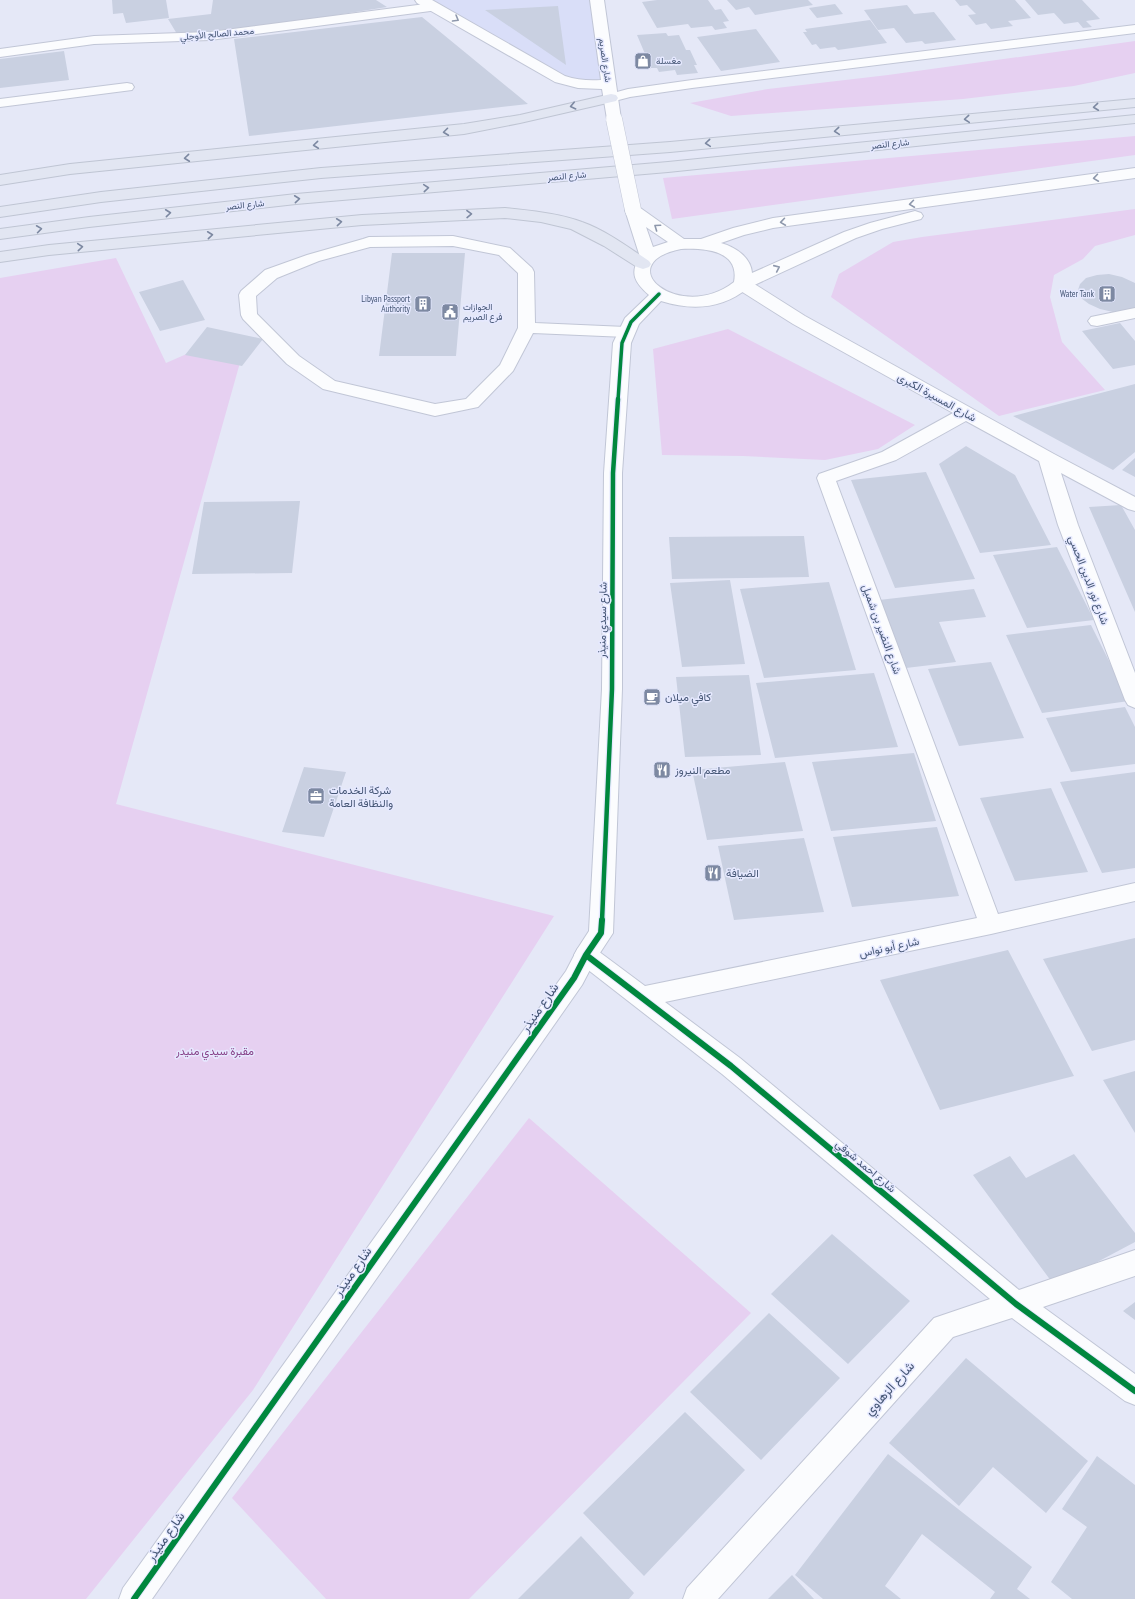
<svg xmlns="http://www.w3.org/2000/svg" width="1135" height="1599" font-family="'PT Sans Narrow',Vazirmatn,sans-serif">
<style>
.residential{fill:#d9def8}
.green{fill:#e6d0f1}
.building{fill:#c9d0e1}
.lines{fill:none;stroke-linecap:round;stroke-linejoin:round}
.service-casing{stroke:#c1c6d6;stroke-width:2}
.minor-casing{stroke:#c1c6d6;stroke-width:2}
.tertiary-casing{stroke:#c1c6d6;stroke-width:2}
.trunk-casing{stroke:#bfc5d3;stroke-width:2}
.service{fill:#fbfcfe;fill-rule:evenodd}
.minor{fill:#fbfcfe;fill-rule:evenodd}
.tertiary{fill:#fbfcfe;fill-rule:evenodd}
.trunk{fill:#e2e6f2;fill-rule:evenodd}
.tertiary-bridge-casing{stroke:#c1c6d6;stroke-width:17;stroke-linecap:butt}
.tertiary-bridge{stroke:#fbfcfe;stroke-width:16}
.cycleway-far2-casing{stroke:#e6e9ff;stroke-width:5.5}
.cycleway-far1-casing{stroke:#e6e9ff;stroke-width:7}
.cycleway-casing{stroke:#e6e9ff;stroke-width:8}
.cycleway-far2{stroke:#00873e;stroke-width:3.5}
.cycleway-far1{stroke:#00873e;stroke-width:4.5}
.cycleway{stroke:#00873e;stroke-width:6}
.oneway{stroke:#8e98ac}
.oneway2{stroke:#7c88a1}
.labels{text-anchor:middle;stroke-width:3;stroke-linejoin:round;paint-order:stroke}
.far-street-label{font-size:9px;fill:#455675;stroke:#e6e9ff}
.far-poi-label{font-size:9px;fill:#455675;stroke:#e6e9ff;text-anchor:start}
.street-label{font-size:11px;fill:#455675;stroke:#e6e9ff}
.poi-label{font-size:11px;fill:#455675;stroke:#e6e9ff;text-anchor:start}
.park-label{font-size:11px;fill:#874088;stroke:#e6e9ff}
.near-street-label{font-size:13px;fill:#455675;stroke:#e6e9ff}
</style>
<rect width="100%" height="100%" fill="#e5e8f7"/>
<path class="residential" d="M429,0H597L609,84L577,83Z"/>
<path class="green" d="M1135,41V73L1074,86L963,99L731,116L690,103L768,89L888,75Z
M1135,136V155L672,219L663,178Z
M1135,209V235L1095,246L1083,259L1054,275L1050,297L1062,342L1105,390L999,416L831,297L839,274L893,242L922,237Z
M116,258L166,363L198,349L241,359L116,804L554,916L253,1390L86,1599H0V278Z
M728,329L915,425L878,449L825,460L743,456L662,455L653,349Z
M529,1118L751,1313L469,1599H326L232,1498Z"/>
<path class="building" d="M112,0H166L169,18L126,23L123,13L113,14Z
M213,0H376L387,7L273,25L177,34L168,19L211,14Z
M657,0H708L715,10L721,9L729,21L723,22L727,28L715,30L712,26L691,28L688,24L657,28L642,2Z
M727,0H808L813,5L755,15L749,7L736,10Z
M955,0H1015L1031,18L1008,21L1013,26L991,29L986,23L976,25L968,15L976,14L967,5L960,6Z
M1025,0H1082L1100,19L1086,21L1092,27L1083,28L1078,22L1064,24L1054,13L1038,15Z
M835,4L843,14L817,18L809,8Z
M907,5L914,14L934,12L956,40L925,44L922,41L906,43L894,28L878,30L864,10Z
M558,6L566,65L485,10Z
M422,17L528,104L249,136L234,39Z
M870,20L887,43L838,50L835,47L820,49L816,44L812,45L803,32H807L805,29Z
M756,29L780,62L721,71L697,37Z
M666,33L668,36L679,35L686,50H690L697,65H694L698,73L677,75L675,70L659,72L657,68H651L637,35Z
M64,51L69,80L0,88V59Z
M392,253H465L456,356H379Z
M1109,274L1122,277L1135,283V309L1126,311L1113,312L1100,309L1089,304L1081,298L1078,290L1080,284L1086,278L1097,275Z
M183,280L205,320L160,331L139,292Z
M1120,323L1135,341V365L1113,369L1082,331Z
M207,327L263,339L242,366L185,355Z
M1135,384V452L1113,470L1013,416Z
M966,446L1015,475L1051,545L980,553L939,464Z
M1135,458V477L1122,470Z
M926,472L975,579L895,588L851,480Z
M300,501L292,573L192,574L204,502Z
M1121,505L1135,530V612L1089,507Z
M804,536L809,577L672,579L669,537Z
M1057,547L1094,620L1027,628L993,555Z
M730,580L745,664L682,667L670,583Z
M829,582L856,670L764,678L740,589Z
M974,589L986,617L939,622L956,662L906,668L879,600Z
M1091,625L1129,701L1042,713L1006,635Z
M991,662L1024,738L959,746L928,669Z
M874,673L898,747L775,758L756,683Z
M749,675L761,755L685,757L676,677Z
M1125,707L1135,727V764L1071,772L1046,718Z
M914,753L936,821L831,831L812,762Z
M785,762L803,831L707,840L692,770Z
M304,767L346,772L324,837L282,832Z
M1135,772V868L1102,873L1060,782Z
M1051,788L1088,872L1015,881L980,798Z
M937,827L959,896L852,907L833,837Z
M804,838L824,912L734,920L718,846Z
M1135,938V1040L1092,1051L1043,959Z
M1008,950L1074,1076L940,1110L880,980Z
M1135,1071V1133L1103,1080Z
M1074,1154L1135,1233V1242L1054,1285L973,1175L1010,1156L1026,1178Z
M832,1234L910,1301L848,1364L771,1294Z
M1135,1302V1320L1123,1311Z
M769,1313L840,1378L761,1460L690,1392Z
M966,1358L1088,1461L1046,1513L993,1467L959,1506L889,1443Z
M685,1412L745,1470L644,1576L583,1513Z
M888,1454L1032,1567L1017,1589L1030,1599H990L995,1592L922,1534L885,1586L901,1599H823L795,1575Z
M1097,1456L1135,1485V1599H1072L1051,1582L1087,1527L1062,1509Z
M581,1536L634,1593L629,1599H518Z
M792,1575L814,1599H768Z"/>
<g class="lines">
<defs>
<path id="service" d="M127,83L132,84L134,87L132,90L0,107V99Z
M453,236L510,248L532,268L534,272L535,323L626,327L632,328L635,332L632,336L626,337L533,333L513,371L478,407L435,416L323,389L287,364L243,319L241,315L239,295L241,291L265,270L307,255L363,239L369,237ZM453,246L499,255L518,273V328L500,365L466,399L435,404L335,381L299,356L257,314L256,296L277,278L319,261L370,247Z"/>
<path id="minor" d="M433,3L438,4L440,7L438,10L210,40L94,44L0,57V49L94,36L210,32Z
M1135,25V33L692,88L630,97L611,102L606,101L604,98L606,95L628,89L692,80Z
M742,279L748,280L805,316L1054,454L1135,497V511L1128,509L1061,473L1078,525L1135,673V708L1128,705L1125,700L1058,525L1039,461L966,421L896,460L836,481L998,914L1135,883V901L991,934L665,1002L740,1058L1019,1290L1135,1250V1276L1043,1307L1135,1374V1405L1125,1401L1012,1318L953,1337L718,1599H683L687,1588L934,1318L990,1299L722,1074L578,962L574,955L578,948L586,945L594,948L645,986L977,918L817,478L819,474L882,452L953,413L793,324L736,288L734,284L736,280Z
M1135,308V318L1097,326L1091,325L1088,321L1091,317Z"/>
<path id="tertiary" d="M415,0H432L565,76C577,80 589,81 601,80L590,0H604L621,119L619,122L614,123L609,122L607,119L602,89L578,88L555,82L417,3Z
M1135,168V178L773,228L744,235L721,243C735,247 751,257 752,273L844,232L870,223L915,211L921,213L923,216L921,219L882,229L856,238L748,288C722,309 693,311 661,301L639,324L631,343L622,473V689L613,933L594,962L582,985L152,1599H119L123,1588L566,971L578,948L589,931L602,689L604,473L613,343L625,318L649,295C635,283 629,273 640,257L625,210L627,207L633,205L639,207L684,239H701L733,228L773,218ZM646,227L668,242L653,247ZM681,249C704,248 740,250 734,282C680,324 608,264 681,249Z"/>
<path id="trunk" d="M611,94L616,95L618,98L616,101L520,123L464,134L70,174L0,185V175L70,164L464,124L520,115Z
M1135,99V107L670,152L321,178L101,202L0,217V207L101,192L321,168L670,142Z
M1135,115V123L668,172L296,204L89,227L0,239V229L89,217L296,194L668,162Z
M505,208C530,211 558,213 582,222C605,230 628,247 649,261L651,264L649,267L643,269L637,267L604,246L571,229L541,222L505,218L362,225L49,255L0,262V252L49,245L362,215Z"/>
</defs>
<use href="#service" class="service-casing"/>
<use href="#minor" class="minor-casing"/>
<use href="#tertiary" class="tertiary-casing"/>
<use href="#trunk" class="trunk-casing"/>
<use href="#service" class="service"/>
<use href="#minor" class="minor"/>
<use href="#tertiary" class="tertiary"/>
<use href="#trunk" class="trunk"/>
<defs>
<path id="tertiary-bridge" d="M614,119L633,210"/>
</defs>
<use href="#tertiary-bridge" class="tertiary-bridge-casing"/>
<use href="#tertiary-bridge" class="tertiary-bridge"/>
<defs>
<path id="cycleway-far2" d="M618,400L622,343L631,322L659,294"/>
<path id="cycleway-far1" d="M602,921L612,689L613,473L618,399"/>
<path id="cycleway" d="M586,955L731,1066L1016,1304L1135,1391
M134,1599L574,978L586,955L601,933L602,920"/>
</defs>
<use href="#cycleway-far2" class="cycleway-far2-casing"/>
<use href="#cycleway-far1" class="cycleway-far1-casing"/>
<use href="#cycleway" class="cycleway-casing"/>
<use href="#cycleway-far2" class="cycleway-far2"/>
<use href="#cycleway-far1" class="cycleway-far1"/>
<use href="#cycleway" class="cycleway"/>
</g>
<defs><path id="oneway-chevron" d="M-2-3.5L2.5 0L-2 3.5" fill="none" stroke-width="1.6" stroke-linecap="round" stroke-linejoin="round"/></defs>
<g class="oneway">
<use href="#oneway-chevron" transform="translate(456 19) rotate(30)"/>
<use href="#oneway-chevron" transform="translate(1096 178) rotate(172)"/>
<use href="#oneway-chevron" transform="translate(912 204) rotate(172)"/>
<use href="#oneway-chevron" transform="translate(783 222) rotate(172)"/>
<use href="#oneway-chevron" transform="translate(657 227) rotate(-145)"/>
<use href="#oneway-chevron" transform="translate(777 268) rotate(-24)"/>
</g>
<g class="oneway2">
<use href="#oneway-chevron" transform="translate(573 106) rotate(167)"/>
<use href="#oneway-chevron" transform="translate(1096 107) rotate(174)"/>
<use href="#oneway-chevron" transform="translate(967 119) rotate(175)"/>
<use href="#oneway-chevron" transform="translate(837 131) rotate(175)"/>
<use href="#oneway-chevron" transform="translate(446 132) rotate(173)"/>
<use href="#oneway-chevron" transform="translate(708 143) rotate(175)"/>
<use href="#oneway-chevron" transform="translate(316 145) rotate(174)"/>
<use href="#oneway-chevron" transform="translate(187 158) rotate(174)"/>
<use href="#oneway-chevron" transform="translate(426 188) rotate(-5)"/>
<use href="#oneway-chevron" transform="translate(297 199) rotate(-6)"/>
<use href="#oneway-chevron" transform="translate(168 213) rotate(-6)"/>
<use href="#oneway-chevron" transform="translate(469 214) rotate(-1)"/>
<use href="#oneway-chevron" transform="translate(339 222) rotate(-6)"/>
<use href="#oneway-chevron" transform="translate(39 229) rotate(-8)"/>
<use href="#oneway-chevron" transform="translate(210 235) rotate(-6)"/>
<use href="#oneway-chevron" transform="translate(80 247) rotate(-5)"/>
</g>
<defs>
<symbol id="shop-square" viewBox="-11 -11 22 22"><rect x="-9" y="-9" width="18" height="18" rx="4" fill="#7d89a2" stroke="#e6e9ff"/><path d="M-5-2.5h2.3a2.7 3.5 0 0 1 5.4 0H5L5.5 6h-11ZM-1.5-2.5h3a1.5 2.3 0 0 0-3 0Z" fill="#fff"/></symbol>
<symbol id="building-square" viewBox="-11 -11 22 22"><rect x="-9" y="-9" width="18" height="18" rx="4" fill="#7d89a2" stroke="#e6e9ff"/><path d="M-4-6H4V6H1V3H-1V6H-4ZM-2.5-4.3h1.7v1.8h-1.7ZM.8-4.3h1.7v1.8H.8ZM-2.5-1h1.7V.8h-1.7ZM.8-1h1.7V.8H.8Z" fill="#fff"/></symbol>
<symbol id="civic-square" viewBox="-11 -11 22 22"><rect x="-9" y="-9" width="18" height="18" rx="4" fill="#7d89a2" stroke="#e6e9ff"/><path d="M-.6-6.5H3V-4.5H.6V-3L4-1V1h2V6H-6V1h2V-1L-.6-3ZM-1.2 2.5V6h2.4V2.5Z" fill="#fff"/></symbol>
<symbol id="cafe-square" viewBox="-11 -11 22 22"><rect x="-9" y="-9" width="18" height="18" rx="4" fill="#7d89a2" stroke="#e6e9ff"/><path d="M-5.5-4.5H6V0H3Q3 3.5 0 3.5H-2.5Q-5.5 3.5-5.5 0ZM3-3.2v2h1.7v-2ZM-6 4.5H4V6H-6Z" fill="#fff"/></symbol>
<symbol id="restaurant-square" viewBox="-11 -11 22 22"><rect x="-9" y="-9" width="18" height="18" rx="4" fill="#7d89a2" stroke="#e6e9ff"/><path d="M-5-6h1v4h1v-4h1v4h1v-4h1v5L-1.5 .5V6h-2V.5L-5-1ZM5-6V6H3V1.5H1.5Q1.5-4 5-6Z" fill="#fff"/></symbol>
<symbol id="office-square" viewBox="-11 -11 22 22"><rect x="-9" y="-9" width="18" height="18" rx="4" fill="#7d89a2" stroke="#e6e9ff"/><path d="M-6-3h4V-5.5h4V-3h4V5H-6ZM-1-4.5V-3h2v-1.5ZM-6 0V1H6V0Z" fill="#fff"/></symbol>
</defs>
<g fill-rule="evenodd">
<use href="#shop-square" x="633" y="51" width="20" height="20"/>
<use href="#building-square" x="1097" y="284" width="20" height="20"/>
<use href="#building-square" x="413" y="294" width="20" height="20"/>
<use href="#civic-square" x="440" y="302" width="20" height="20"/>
<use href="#cafe-square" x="642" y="687" width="20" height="20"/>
<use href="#restaurant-square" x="652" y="760" width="20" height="20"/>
<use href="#office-square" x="306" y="786" width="20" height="20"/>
<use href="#restaurant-square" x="703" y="863" width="20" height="20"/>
</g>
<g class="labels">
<g class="far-street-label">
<text transform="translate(217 34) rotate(-5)" y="3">محمد الصالح الأوجلي</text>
<text transform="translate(605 60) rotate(82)" y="3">شارع الصريم</text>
<text transform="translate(890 144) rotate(-6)" y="3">شارع النصر</text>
<text transform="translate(567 176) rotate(-5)" y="3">شارع النصر</text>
<text transform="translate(245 205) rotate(-6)" y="3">شارع النصر</text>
</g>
<g class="far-poi-label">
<text x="656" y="64">مغسلة</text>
<text x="1094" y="297" text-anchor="end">Water Tank</text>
<text x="410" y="302" text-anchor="end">Libyan Passport<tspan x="410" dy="10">Authority</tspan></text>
<text x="463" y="310">الجوازات<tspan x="463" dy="10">فرع الصريم</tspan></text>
</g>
<g class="street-label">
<text transform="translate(937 397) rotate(29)" y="4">شارع المسيرة الكبرى</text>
<text transform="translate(1089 580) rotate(69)" y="4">شارع نور الدين الحسي</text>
<text transform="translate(602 620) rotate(-89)" y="4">شارع سيدي منيذر</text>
<text transform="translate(882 629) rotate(70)" y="4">شارع النضير بن شميل</text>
<text transform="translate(889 947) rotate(-12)" y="4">شارع أبو نواس</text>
<text transform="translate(866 1166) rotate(40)" y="4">شارع احمد شوقي</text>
</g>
<g class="poi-label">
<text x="665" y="701">كافي ميلان</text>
<text x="675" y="774">مطعم النيروز</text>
<text x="329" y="794">شركة الخدمات<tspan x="329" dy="13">والنظافة العامة</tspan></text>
<text x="726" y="877">الضيافة</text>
</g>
<g class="park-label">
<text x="215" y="1055">مقبرة سيدي منيدر</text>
</g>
<g class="near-street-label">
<text transform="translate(539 1007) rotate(-55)" y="5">شارع منيذر</text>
<text transform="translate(352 1271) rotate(-55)" y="5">شارع منيذر</text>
<text transform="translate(889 1388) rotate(-48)" y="5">شارع الزهاوي</text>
<text transform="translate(165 1536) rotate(-55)" y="5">شارع منيذر</text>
</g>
</g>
</svg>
